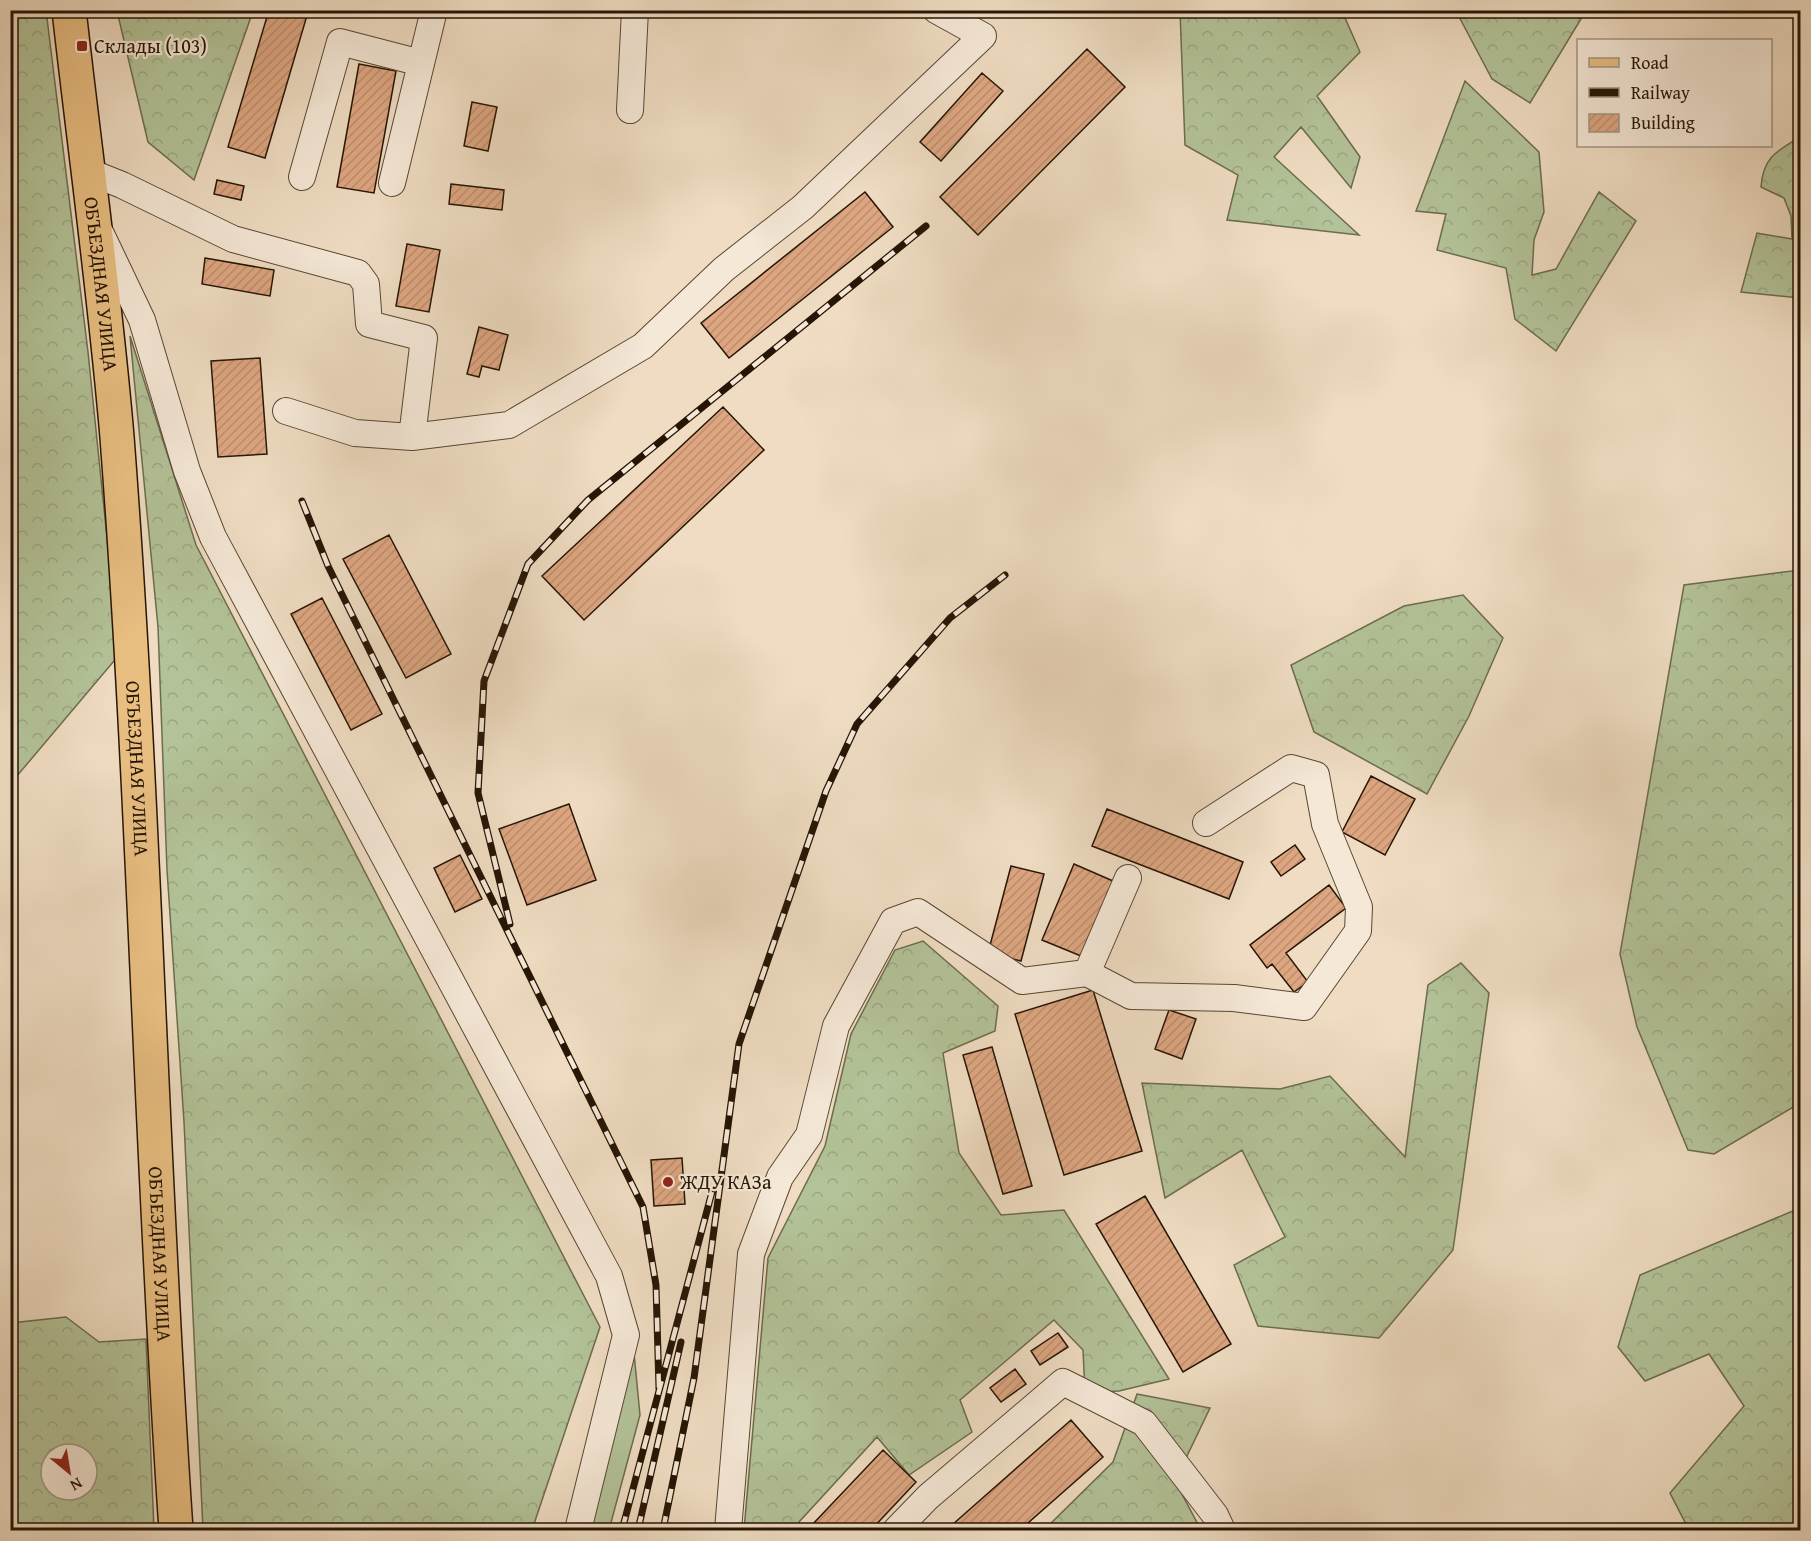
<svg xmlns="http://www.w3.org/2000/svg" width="1811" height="1541" font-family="'Gentium Book Plus',serif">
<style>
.grass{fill:#b3c298;stroke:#6c6c4e;stroke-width:1.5}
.forest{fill:url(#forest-crowns);stroke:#6c6c4e;stroke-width:1.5;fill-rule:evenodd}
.building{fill:url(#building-hatch);stroke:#261505;stroke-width:1.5}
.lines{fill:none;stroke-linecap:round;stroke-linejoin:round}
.minor-casing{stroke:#584734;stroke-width:28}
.major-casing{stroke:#261505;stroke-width:36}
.minor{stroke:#f5e8d7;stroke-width:26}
.major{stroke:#e8be81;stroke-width:33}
.rail-casing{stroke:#261505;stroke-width:7}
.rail{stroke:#f5e8d7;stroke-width:4.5;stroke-dasharray:14;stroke-linecap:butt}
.poi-dot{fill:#8f2418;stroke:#f5e8d7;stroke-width:2}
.labels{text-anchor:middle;stroke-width:4.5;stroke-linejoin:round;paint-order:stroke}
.poi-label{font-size:20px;fill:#261505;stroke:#f5e8d7;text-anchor:start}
.street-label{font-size:20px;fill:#261505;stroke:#f5e8d7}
</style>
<defs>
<pattern id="forest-crowns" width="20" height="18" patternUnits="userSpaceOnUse" patternTransform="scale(1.5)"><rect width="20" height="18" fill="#b3c298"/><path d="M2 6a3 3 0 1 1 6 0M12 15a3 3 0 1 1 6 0" fill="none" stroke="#9aa682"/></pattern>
<pattern id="building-hatch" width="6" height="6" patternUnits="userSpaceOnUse" patternTransform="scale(1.5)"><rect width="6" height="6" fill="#dda681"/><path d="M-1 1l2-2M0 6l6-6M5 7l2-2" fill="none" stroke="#be8e6e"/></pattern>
</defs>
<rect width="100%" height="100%" fill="#efdcc2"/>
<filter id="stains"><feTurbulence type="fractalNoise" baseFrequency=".00333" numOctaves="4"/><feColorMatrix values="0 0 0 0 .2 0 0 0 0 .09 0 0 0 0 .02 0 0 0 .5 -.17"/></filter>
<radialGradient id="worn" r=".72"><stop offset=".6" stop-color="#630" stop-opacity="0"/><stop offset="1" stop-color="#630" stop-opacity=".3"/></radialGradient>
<path class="grass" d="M633,1343L640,1415L609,1530H589Z"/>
<path class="forest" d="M46,10L88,352L119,655L11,783L10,11Z
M117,11H253L194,180L148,142Z
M1180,11H1342L1360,52L1317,96L1360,157L1351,188L1301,127L1274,157L1359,235L1227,220L1238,175L1185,145Z
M1456,11H1570L1581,19L1530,103L1492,79Z
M1465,81L1539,152L1544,212L1534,240L1532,275L1556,269L1599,192L1636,221L1556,351L1515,319L1506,268L1437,250L1446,214L1416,211Z
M1800,137V298L1741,292L1757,233L1792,239L1791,216L1784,198L1761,187C1763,157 1777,151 1800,137Z
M130,336L196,545L600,1327L532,1530H203L184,1122L167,870L158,627Z
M1800,570V1103L1714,1154L1688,1150L1637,1027L1620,954L1684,585Z
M1463,595L1503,638L1469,716L1427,794L1314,732L1291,665L1404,606Z
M923,941L998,1006L995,1031L943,1053L959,1153L1001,1215L1064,1210L1169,1379L1119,1391L1085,1393L1083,1350L1054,1320L960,1400L972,1432L909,1475L877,1437L799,1522L802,1530H744L768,1258L825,1146L851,1034L895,950Z
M1461,963L1489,993L1453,1250L1379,1338L1258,1326L1234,1265L1285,1237L1242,1150L1165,1198L1142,1083L1280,1089L1330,1076L1405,1157L1428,985Z
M1800,1208V1530H1689L1670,1493L1744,1406L1709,1354L1645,1381L1618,1347L1640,1275Z
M66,1317L99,1342L146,1339L154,1530H11V1323ZM51,1454H87V1490H51Z
M1137,1394L1210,1408L1175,1481L1201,1530H1044L1113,1462Z"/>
<path class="building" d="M269,10L308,12L265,158L228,147Z
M1087,49L1125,87L978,235L940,197Z
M359,64L396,71L374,193L337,187Z
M982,73L1003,91L941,161L920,142Z
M472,102L497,107L488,151L464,146Z
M217,180L244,186L241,200L214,194Z
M451,184L504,190L502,210L449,204Z
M865,192L893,227L729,358L701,323Z
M407,244L440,250L429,312L396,306Z
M205,258L274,270L270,296L202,284Z
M479,327L508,335L499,370L482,366L479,377L467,374Z
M260,358L267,454L218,457L211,361Z
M723,407L764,450L584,620L542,576Z
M389,535L451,654L406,678L343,559Z
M322,598L382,714L351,730L291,614Z
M1371,776L1415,799L1385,855L1342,832Z
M569,804L596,880L527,905L499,829Z
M1107,809L1243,862L1229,899L1092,846Z
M1295,845L1305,859L1281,876L1271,862Z
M460,855L482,899L455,912L434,868Z
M1074,864L1113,881L1081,956L1042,940Z
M1011,866L1044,874L1021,961L988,953Z
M1329,885L1346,908L1286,953L1308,982L1294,992L1272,964L1267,968L1250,945Z
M1093,990L1142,1151L1064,1175L1015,1014Z
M1169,1010L1196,1019L1182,1059L1155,1049Z
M992,1047L1032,1186L1003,1194L963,1055Z
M682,1158L685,1204L654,1206L651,1160Z
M1145,1196L1231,1344L1183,1372L1096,1224Z
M1058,1333L1068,1347L1040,1365L1031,1351Z
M1015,1369L1026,1384L1001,1402L990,1388Z
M1071,1420L1103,1457L1020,1530H957L952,1525Z
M883,1450L916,1482L871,1530H818L812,1525Z"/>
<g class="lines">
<defs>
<path id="minor" d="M630,110L635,10
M87,171L122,185L233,239L358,273L366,284L369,324L424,338L412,437L509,425L643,346L724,269L803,207L983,36L936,10
M302,177L340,42L421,63
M392,183L434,10
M101,234L142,320L187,471L213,537L609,1276L626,1335L578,1530
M286,411L355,433L412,437
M1087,973L1128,878
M728,1530L751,1254L780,1177L809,1135L836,1026L893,921L918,912L1022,981L1087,973L1131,996L1234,998L1304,1007L1358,931L1359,907L1325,824L1316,775L1291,768L1206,823
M896,1530L928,1497L1063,1382L1144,1423L1215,1515L1222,1530"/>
<g id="major">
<path id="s1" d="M69,10C85,152 105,295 117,437C145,801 151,1166 176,1530"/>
</g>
</defs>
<use href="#minor" class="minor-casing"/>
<use href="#major" class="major-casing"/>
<use href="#minor" class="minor"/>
<use href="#major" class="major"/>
<defs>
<path id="rail" d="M302,501L328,566L643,1207L656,1285L659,1389
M510,924L478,793L484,681L528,564L588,500L926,226
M622,1530L712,1192
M638,1530L681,1342
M663,1530L694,1378L739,1044L826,791L857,724L950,618L1005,575"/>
</defs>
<use href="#rail" class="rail-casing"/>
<use href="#rail" class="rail"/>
</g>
<g class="poi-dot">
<rect x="76" y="40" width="12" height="12" rx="3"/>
<circle cx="668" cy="1182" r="6"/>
</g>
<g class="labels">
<g class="poi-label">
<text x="94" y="53">Склады (103)</text>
<text x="680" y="1189">ЖДУ КАЗа</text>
</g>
<g class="street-label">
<text dy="7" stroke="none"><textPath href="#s1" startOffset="276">ОБЪЕЗДНАЯ УЛИЦА</textPath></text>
<text dy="7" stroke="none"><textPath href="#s1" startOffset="762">ОБЪЕЗДНАЯ УЛИЦА</textPath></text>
<text dy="7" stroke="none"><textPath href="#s1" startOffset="1248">ОБЪЕЗДНАЯ УЛИЦА</textPath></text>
</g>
</g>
<rect width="1811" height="1541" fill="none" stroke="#efdcc2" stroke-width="36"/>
<rect x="12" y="12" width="1787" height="1517" fill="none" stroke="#261505" stroke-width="3"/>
<rect x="18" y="18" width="1775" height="1505" fill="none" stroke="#261505" stroke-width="1.5"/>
<rect x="1577" y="39" width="195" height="108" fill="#f5e8d7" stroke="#a29483" stroke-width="1.5"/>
<rect x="1589" y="58" width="30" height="9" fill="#e8be81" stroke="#a29483" stroke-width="1.5"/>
<text x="1631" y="69" font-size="18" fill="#261505">Road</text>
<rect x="1589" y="88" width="30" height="9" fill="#261505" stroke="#a29483" stroke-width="1.5"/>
<text x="1631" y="99" font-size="18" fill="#261505">Railway</text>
<rect x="1589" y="114" width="30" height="18" fill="url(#building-hatch)" stroke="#a29483" stroke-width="1.5"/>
<text x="1631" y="129" font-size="18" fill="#261505">Building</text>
<g transform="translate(69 1472) rotate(150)"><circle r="28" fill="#f5e8d7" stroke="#a29483" stroke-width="1.5"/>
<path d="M0-4.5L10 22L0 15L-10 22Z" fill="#8f2418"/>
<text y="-9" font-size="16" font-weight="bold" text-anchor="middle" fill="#261505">N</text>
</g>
<rect width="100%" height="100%" filter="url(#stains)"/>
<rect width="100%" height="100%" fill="url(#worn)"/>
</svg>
